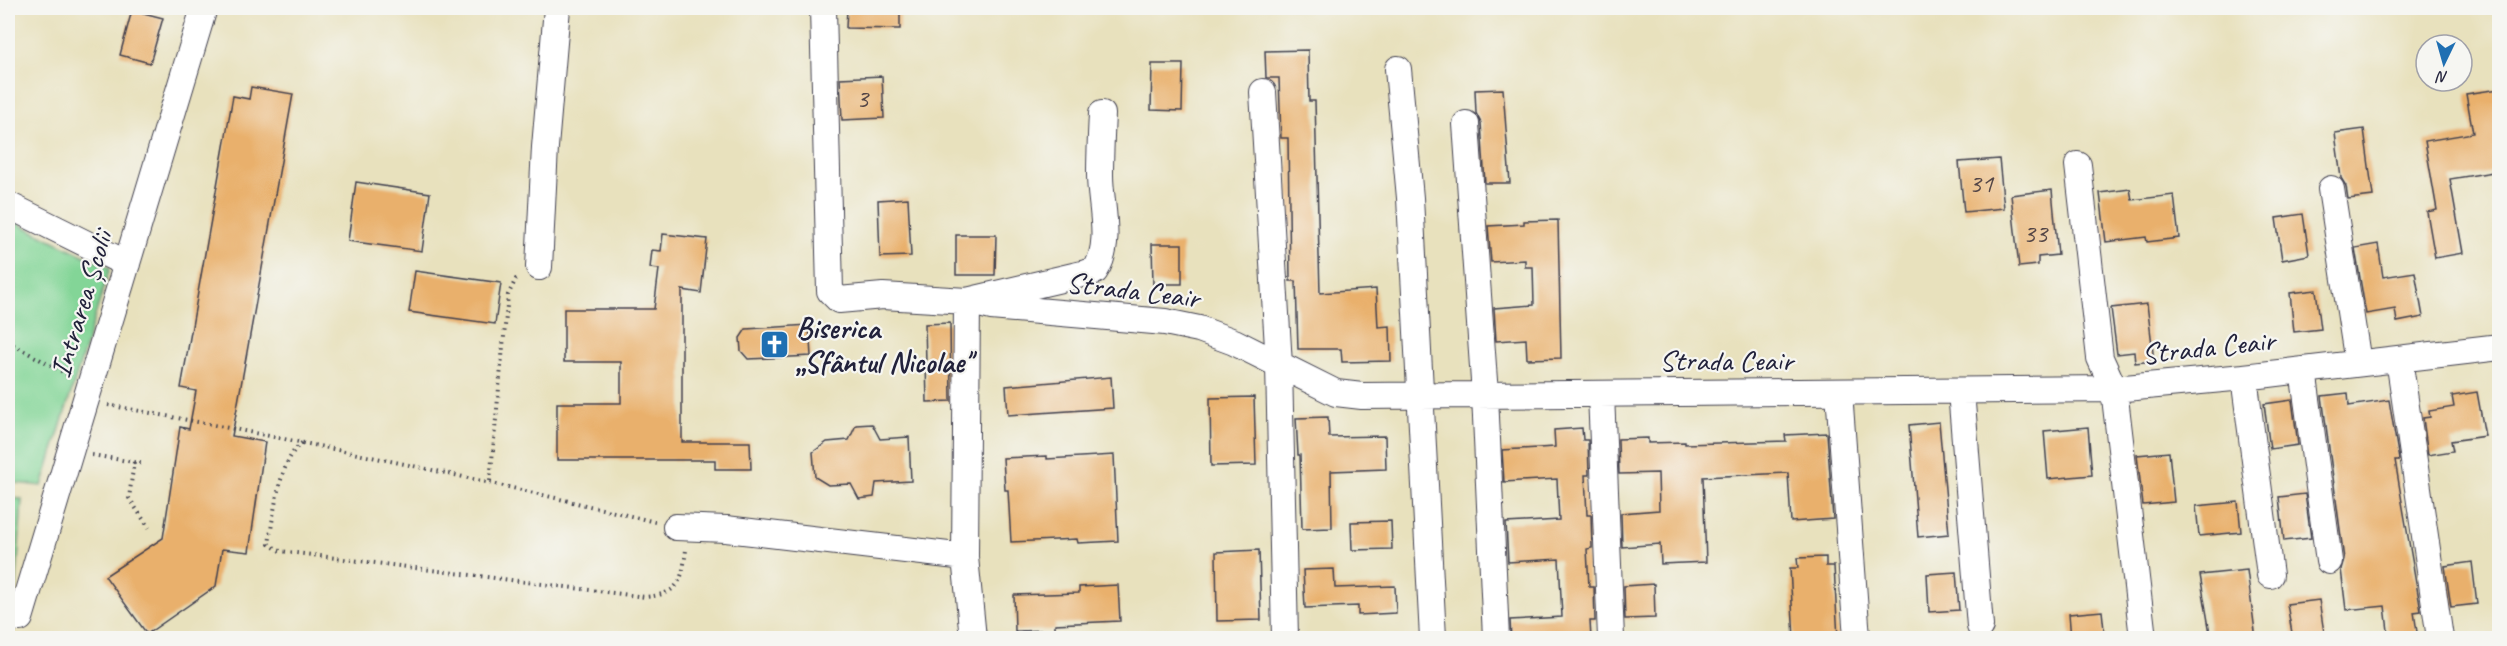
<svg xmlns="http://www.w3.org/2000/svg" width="2507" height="646" font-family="Caveat,sans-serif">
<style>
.green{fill:#83d597;stroke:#527c69;stroke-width:1.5}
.building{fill:#e9b06c}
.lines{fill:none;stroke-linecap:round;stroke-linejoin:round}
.minor-casing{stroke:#403f4e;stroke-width:28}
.path{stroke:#403f4e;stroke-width:4;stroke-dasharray:1.5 4.5;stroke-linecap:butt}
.minor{stroke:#fff;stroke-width:26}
.labels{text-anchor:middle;stroke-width:4.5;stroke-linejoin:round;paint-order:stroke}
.number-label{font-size:27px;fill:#544647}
.street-label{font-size:30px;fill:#22223b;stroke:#f6f6f2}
.poi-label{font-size:30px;font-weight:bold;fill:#22223b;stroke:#f6f6f2;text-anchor:start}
</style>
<rect width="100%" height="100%" fill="#f6f6f2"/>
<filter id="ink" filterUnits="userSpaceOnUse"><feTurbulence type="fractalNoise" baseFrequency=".0167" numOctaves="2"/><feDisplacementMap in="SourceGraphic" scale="12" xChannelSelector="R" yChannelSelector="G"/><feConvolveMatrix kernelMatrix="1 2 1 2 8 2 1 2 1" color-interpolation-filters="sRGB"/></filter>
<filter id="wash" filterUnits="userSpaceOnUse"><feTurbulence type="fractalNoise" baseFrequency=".008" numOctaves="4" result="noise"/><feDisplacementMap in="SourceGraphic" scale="24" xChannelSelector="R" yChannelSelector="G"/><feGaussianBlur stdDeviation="1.35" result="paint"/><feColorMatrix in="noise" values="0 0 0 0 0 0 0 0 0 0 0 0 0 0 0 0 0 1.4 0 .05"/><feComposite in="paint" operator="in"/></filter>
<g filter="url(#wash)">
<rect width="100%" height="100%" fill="#e8e1bd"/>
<path class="green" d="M8,219L110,268L42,486L8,482Z
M8,498L22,499L16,593H8Z"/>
<g id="blocks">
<path class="building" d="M847,8H900V29L846,28Z
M132,10L163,18L150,63L120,55Z
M1308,50L1309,101H1315L1320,293L1376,289L1378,327L1390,326L1391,361L1342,362L1341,349H1298L1296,281H1290L1288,138H1281L1279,78H1266L1265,51Z
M1152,64H1183L1182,111L1151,110Z
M882,76L884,118L842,120L840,78Z
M251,87L293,94L232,436L265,442L249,552L222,549L216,586L147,634L105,576L163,538L180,427L189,429L196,391L181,388L233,96L249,99Z
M1503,89L1510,183H1485L1481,123L1476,113L1475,90Z
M2499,89V171L2450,179L2463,253L2435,258L2427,212L2437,210L2425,141L2473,133L2466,94Z
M2364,129L2373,196L2348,199L2346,186L2341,178L2335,133Z
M1999,159L2004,208L1964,212L1959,162Z
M356,182L430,193L422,251L348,241Z
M2130,189L2132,200L2174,195L2179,238L2147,242L2146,237L2106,242L2100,193Z
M2052,190L2058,255L2038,257V265L2019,267L2011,195Z
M908,198L911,256L880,257L878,200Z
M2303,214L2309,255L2282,260L2276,218Z
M1558,220L1561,358L1527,359L1526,339L1496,341L1494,308L1534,305L1533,267H1525V260L1491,262L1488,226L1524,224V221Z
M663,234L707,239L701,293L682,290V442H750L751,469H715V460H557V403H621V362H564V309H654L659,269L650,268L652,250L661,251Z
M956,235H996L995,275H956Z
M1152,244H1182V284H1153Z
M2378,244L2383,277L2415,272L2423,317L2397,322L2395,309L2366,314L2355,248Z
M415,271L501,283L495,324L409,312Z
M2316,290L2321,329L2294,332L2290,293Z
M2147,304L2154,361L2135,363L2134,352L2117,354L2111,308Z
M950,323L951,401L927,402L925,324Z
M809,325L811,356L748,359L741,351L740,338L746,329Z
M1111,377L1113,408L1008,415L1006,386Z
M2477,392L2485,436L2451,441L2453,451L2428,455L2423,418L2430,417L2429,411L2454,407L2452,396Z
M2348,393L2349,406L2389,400L2399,460H2395L2402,502L2421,611L2414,612L2418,639H2389L2385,606L2346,610L2341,569L2344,559L2322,396Z
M1254,397L1256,465L1211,466L1210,398Z
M2292,400L2298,445L2270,449L2264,404Z
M1328,417L1329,437L1385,436L1386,469L1331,471L1332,528L1302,529L1300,455H1298L1296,418Z
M1939,422L1949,534L1918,537L1909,425Z
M872,424L880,439L909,437L911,481L876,483L874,497L859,499L851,484L828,485L815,477L813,452L827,442L849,440L856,425Z
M2088,427L2092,475L2048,479L2044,431Z
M1582,428L1583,440H1588L1589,475H1585L1587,515H1591L1592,548L1587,549L1589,587H1594L1595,621H1590L1591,639H1511L1510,620L1562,617L1559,559L1508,562L1506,523L1559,520L1557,479L1504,482L1502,450L1555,447L1554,430Z
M1827,433L1833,519L1791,522L1788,473L1703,477L1706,562L1661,564L1660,544L1622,547L1621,513L1659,510L1658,473L1619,474L1618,439L1648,438V443L1685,442V444L1786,441L1785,435Z
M2169,452L2174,502L2143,505L2137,455Z
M1114,455L1118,541L1078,543L1077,539L1011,542L1008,490H1005L1003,458L1047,456V459Z
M2305,494L2311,538L2284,541L2279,497Z
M2238,502L2241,532L2199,536L2196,506Z
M1391,521L1392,549L1352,550L1351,522Z
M1259,550L1261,620L1217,621L1216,552Z
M1826,557V566H1834L1838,639H1794L1790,568H1798L1797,558Z
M2472,562L2477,604L2451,607L2445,566Z
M1334,569L1335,588L1395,586L1396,613L1358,615V606L1305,608L1303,570Z
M2247,570L2256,639H2211L2200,575Z
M1956,572L1959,610L1929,612L1927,574Z
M1654,584L1655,618L1625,619L1624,586Z
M1118,585L1120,621L1055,624V630L1015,631L1014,595L1079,593V587Z
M2319,600L2325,639H2293L2287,604Z
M2102,611L2105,639H2071L2069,614Z"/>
</g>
</g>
<g filter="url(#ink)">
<use href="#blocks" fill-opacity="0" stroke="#403f4e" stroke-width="1.5"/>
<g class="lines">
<defs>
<path id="minor" d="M823,8L830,291L839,300L883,296L967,301L1095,271C1113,243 1100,205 1100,175C1100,154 1101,134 1102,114
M1398,69L1410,198L1433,638
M1263,92L1279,365L1285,638
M1466,124L1485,395L1496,638
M2078,165L2100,358L2114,389L2143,638
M2331,189L2358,363
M8,205L127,264
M539,267L545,147L557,8
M967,301L991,307L1165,322L1199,329L1234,342L1336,393L1362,396L2114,389L2244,377L2500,347
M967,301L965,557L973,638
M2399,359L2440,638
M2303,370L2329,561
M2244,377L2270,575
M1961,391L1980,626
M1839,392L1857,638
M1601,394L1611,638
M676,527L726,529L965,557
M20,618L204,8"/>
</defs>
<use href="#minor" class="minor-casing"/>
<path class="path" d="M8,301L9,321L8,330
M8,342L70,376
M108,405C292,439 474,477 655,522
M302,443C279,459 273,517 269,544L280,551L645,597C679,594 682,582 686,550
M92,455L145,464
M134,462L129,498L149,528
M490,481L508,295L516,279L520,277"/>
<use href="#minor" class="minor"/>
</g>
</g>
<defs>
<symbol id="church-square" viewBox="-11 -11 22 22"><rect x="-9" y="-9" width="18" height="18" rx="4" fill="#1f6fb2" stroke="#f6f6f2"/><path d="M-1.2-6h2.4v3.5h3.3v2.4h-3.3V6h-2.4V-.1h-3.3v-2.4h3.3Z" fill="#fff"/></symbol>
</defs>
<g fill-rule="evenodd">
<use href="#church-square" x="758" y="328" width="33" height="33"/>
</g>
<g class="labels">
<g class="number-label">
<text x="862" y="107">3</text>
<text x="1981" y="192">31</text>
<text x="2035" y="242">33</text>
</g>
<g class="street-label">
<text transform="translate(1133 290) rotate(7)" y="10">Strada Ceair</text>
<text transform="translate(81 304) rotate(-73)" y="10">Intrarea Școlii</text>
<text transform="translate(2208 347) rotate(-6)" y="10">Strada Ceair</text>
<text x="1726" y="370">Strada Ceair</text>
</g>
<g class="poi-label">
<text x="796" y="338">Biserica<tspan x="796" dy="34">„Sfântul Nicolae"</tspan></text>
</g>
</g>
<rect width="2507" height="646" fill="none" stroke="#f6f6f2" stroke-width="30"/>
<g transform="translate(2444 63) rotate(185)"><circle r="28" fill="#f6f6f2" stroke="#a1a1a9" stroke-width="1.5"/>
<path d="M0-4.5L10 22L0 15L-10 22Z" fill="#1f6fb2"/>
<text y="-9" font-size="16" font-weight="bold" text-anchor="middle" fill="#22223b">N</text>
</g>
</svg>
